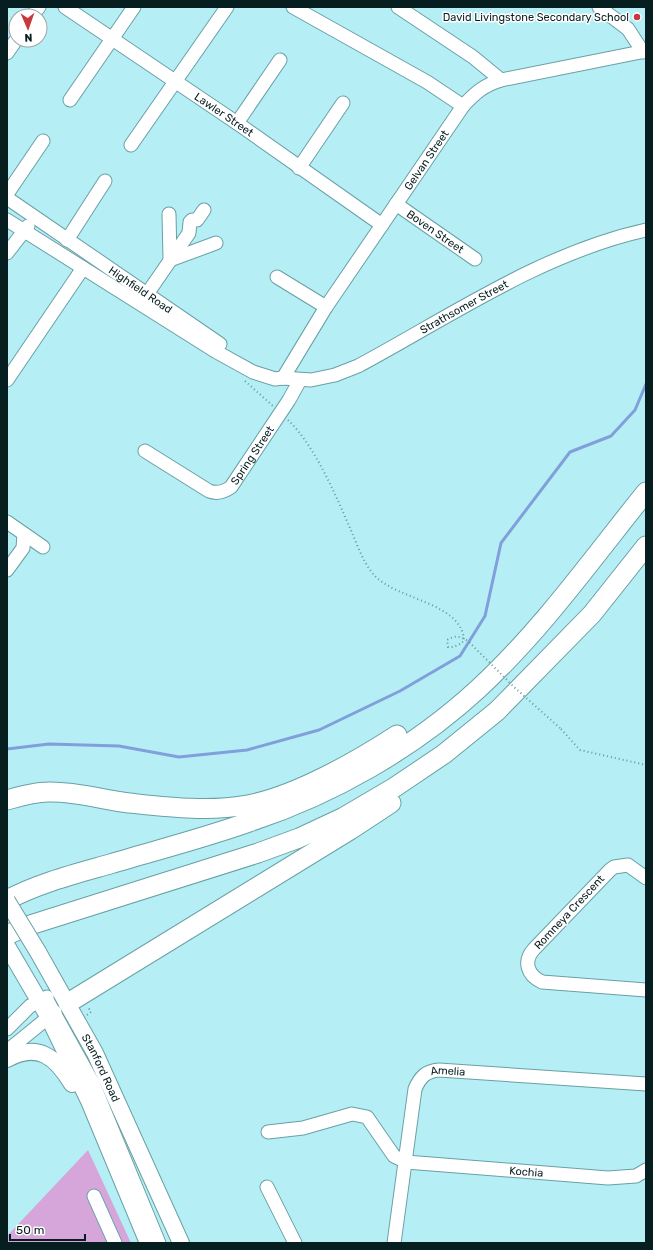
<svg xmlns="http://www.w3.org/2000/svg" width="653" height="1250" font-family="Rubik,sans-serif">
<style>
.green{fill:#d6a6da}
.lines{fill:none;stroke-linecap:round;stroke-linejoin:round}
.stream{stroke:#819fda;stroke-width:3}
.minor-casing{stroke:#68a0a5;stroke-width:15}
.major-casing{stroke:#68a0a5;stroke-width:18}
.highway-casing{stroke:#68a0a5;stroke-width:21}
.path{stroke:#6a959a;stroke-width:2;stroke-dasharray:1 3;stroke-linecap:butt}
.minor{stroke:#fff;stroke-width:13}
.major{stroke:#fff;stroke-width:16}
.highway{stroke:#fff;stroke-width:19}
.major-bridge-casing{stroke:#68a0a5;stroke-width:18;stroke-linecap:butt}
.path-bridge{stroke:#6a959a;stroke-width:2;stroke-dasharray:1 3;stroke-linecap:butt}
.major-bridge{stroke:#fff;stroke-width:16}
.poi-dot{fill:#c8383c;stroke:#fff;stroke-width:1.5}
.labels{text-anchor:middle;stroke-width:3;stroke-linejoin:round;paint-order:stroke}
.poi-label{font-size:11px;fill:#071e20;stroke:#fff;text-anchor:end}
.street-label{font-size:11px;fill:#071e20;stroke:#fff}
</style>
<rect width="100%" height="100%" fill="#b5eff5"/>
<path class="green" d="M88,1150L131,1243H7V1236Z"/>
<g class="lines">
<path class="stream" d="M7,749L49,744L119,746L179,757L247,750L319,730L400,691L460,656L485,616L501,543L570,452L611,436L635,410L646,384"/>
<defs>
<g id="minor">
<path id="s1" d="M65,7L237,123L382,225"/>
<path d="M293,7L427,82L463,106"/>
<path d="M398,7L473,57L501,80"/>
<path d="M599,7L628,29L643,52"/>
<path d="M32,16L39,7"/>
<path d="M7,53L16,40"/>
<path d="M70,100L134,7"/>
<path d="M237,123L280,60"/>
<path d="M131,145L227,7"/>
<path d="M299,168L343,103"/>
<path d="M7,194L43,141"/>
<path id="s2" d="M7,198L220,344"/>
<path id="s3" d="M396,204L475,259"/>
<path d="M169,214L170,260L216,243"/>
<path id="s4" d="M7,220L215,351L253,372L275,379L283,378L311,380L335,375L358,366C451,316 542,253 646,230"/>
<path d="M67,240L105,181"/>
<path d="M7,253L28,226"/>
<path d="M277,277L326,307"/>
<path d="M147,294L189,233L190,222L192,220H197L204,210"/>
<path id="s5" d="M283,378L326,307L463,106C475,93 484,85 501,80L646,51"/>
<path d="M7,380L83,268"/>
<path id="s6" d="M145,451L209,491C217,494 224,492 231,487L289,400L300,380"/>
<path d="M7,522L43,547"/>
<path d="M7,570L23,548L24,534"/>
<path d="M646,878L628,865L614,867L610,870L534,949C523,961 527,975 542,982L646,990"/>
<path d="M47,1000L93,1083L159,1243"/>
<path d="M7,1029L30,1006L47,997"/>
<path d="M7,1051L55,1012"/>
<path id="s7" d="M268,1132L303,1128L352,1114L367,1117L394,1156L406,1162L608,1178L636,1176L646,1170"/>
<path d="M267,1187L295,1243"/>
<path d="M94,1196L115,1243"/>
<path id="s8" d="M394,1243L415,1089C420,1077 426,1071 439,1070L646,1084"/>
</g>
<g id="major">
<path d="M7,946L48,1016L89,1101L148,1243"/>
<path id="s9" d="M38,952L95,1053L181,1243"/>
<path d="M7,1059C38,1042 56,1057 72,1084"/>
</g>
<path id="highway" d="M7,800C21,796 34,792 48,792C75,791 103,800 129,803C168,807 208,812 247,805C294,797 357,761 397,735
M7,900C39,883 75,874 110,864C157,850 204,838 249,822C332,795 414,748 478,689C542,630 592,559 646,492
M7,935L27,926L258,853L299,838L344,817L395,787L444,754L497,711L592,614L646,546
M68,1003L350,830L391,803"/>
</defs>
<use href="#minor" class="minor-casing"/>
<use href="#major" class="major-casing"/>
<use href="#highway" class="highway-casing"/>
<path class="path" d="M245,381L273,406
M288,420C315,446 335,494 350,528C357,544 363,563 375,576C398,600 463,603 464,641L460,644
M561,729L580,750L646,765
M87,1015L91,1012L88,1007"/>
<use href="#minor" class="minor"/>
<use href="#major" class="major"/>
<use href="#highway" class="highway"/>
<defs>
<path id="major-bridge" d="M7,901L38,952"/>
</defs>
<use href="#major-bridge" class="major-bridge-casing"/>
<path class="path-bridge" d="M460,644L453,647H448L447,640C455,635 460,636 468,641L514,687L561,729"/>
<use href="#major-bridge" class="major-bridge"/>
</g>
<circle class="poi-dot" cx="637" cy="17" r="4"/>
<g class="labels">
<g class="poi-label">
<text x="629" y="21">David Livingstone Secondary School</text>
</g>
<g class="street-label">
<text dy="4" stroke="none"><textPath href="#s1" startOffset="192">Lawler Street</textPath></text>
<text dy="4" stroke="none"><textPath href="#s5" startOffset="261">Gelvan Street</textPath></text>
<text dy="4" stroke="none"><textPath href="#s3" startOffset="48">Boven Street</textPath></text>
<text dy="4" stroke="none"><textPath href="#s2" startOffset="162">Highfield Road</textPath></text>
<text dy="4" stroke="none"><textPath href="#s4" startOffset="519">Strathsomer Street</textPath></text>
<text dy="4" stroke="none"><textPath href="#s6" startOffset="137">Spring Street</textPath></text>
<text transform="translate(569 912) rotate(-47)" y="4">Romneya Crescent</text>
<text dy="4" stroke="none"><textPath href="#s9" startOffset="132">Stanford Road</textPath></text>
<text dy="4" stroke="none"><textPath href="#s8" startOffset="197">Amelia</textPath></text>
<text dy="4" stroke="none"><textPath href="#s7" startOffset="283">Kochia</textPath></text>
</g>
</g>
<rect width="653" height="1250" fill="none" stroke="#071e20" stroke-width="16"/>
<g transform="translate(28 28) rotate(178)"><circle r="19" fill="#ffffff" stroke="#9ca5a6"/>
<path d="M0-3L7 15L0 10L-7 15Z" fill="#c8383c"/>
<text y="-6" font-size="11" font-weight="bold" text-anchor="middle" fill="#071e20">N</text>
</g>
<path d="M10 1234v6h75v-6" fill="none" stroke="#071e20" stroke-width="2"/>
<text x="16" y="1234" font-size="12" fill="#071e20" stroke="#ffffff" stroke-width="3" paint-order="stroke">50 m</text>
</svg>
